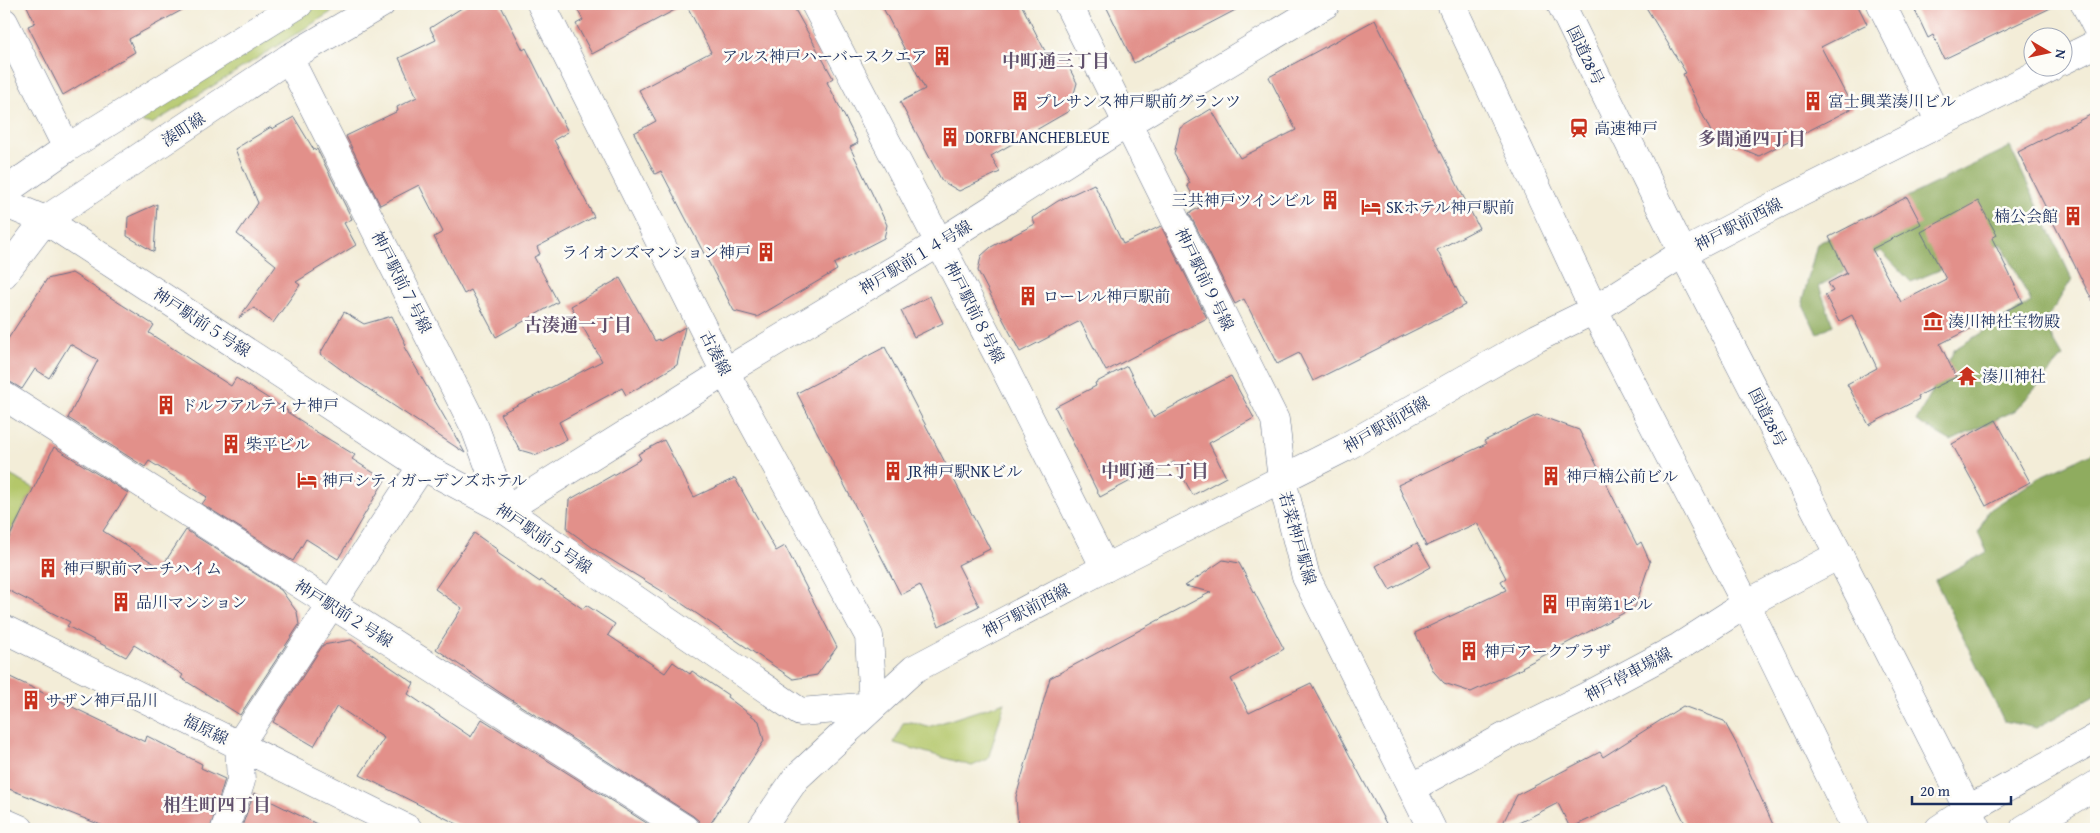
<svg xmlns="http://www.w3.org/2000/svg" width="2100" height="833" font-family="'Gentium Book Plus','Noto Serif JP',serif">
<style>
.green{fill:#b4c76b;stroke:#687b64}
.forest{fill:#8fac5f;stroke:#556e5e}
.building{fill:#e2908a}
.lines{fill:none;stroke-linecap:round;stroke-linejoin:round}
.street-casing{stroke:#677289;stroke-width:29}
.secondary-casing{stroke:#677289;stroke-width:29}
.primary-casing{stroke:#677289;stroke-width:29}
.highway-casing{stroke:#677289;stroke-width:29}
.street{stroke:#fff;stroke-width:28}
.secondary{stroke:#fff;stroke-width:28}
.primary{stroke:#fff;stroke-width:28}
.highway{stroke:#fff;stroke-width:28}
.labels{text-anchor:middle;stroke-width:5;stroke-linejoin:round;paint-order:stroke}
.street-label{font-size:16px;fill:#1b2f5e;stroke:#fdfcf7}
.poi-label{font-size:16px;fill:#1b2f5e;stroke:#fdfcf7;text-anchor:start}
.neighbourhood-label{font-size:18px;font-weight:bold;fill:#61516d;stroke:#fdfcf7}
</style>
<rect width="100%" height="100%" fill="#fdfcf7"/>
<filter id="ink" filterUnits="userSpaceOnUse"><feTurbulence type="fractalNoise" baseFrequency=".02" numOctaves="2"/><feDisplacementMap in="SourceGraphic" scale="10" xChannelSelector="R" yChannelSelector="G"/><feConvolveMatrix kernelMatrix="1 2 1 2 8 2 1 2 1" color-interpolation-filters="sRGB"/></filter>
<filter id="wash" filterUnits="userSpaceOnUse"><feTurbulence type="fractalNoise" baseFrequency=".0096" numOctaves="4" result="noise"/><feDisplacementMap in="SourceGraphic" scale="20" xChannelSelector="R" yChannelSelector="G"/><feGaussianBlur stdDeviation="1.12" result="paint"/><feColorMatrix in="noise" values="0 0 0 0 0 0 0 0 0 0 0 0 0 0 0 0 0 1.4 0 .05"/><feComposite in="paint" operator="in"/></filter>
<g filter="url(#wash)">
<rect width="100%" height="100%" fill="#f3edd8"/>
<path class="green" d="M321,4H344L152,124L142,122L146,112Z
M4,472L34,488L4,544Z
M1005,702L988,759L972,766L894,743L903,723L911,722L928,727Z"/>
<path class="forest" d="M2010,147L2072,279L2044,324L2063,357L2016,410L1951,441L1916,421L1955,349L2031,302L2002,244L1911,282L1881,251L1819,286L1833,325L1817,334L1802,302L1817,244L1907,197Z
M2096,451V695L2036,728L2004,721L1935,580L1987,552L1978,533L1988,511L2043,475Z"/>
<g id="blocks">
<path class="building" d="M26,4H193L129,39L135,52L63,95L28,26L35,23Z
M468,4H500L523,50L526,48L568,132L554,140L594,217L537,247L540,254L534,257L558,302L496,337L471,290L464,294L434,237L443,232L419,185L380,205L346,136L398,111L397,107L417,97L399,58L436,40L430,28Z
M574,4H792L833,78L827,82L858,143L850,147L887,225L884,238L834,264L837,270L757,317L734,311L661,171L655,174L634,133L656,121L639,90L711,52L686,4L592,54L576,24L583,20Z
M881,4H1021L1046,53L1064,58L1077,83L1069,111L991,156L1000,172L959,191L942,181L900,102L925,89Z
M1105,4H1247L1134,63Z
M1644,4H1857L1867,24L1821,47L1853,108L1759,156L1713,136L1683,74L1686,73Z
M1912,4H2059L1944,59L1933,35L1928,38Z
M1375,20L1479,228L1437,250L1465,305L1313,381L1299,353L1277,364L1244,299L1235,304L1189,213L1199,208L1187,185L1190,183L1174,154L1180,128L1211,109L1240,158L1296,130L1269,77Z
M2096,112V308L2018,152Z
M294,117L314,150L317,149L352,219L344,223L356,245L296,282L300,285L273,323L254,308L239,318L276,265L237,234L258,203L235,149L271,127L272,129Z
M1094,184L1123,244L1161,226L1207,318L1106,371L1080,321L1020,352L978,271L981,256L991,247L1035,224L1032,218L1058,201Z
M1907,197L1921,224L1872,249L1901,302L1946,279L1921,232L1978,201L1997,235L1992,238L2023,302L1940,344L1956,377L1918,396L1919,399L1869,425L1847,384L1877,368L1852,315L1839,322L1825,295L1833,291L1828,283L1847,273L1829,237Z
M157,204L154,252L127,236L128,217Z
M72,273L154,325L149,333L231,386L236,378L288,411L287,412L306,424L305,425L355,455L352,459L385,480L338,559L306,539L293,561L202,504L207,497L149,461L145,467L68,418L98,360L70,344L49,378L35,369L22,389L12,383L4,381V345L47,279Z
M620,278L655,341L659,339L660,341L685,327L677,365L626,395L622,388L559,422L567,439L537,455L520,450L500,414L602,361L571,306Z
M930,296L943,323L914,337L901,311Z
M344,312L364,324L392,316L406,345L404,347L465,453L358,382L320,354Z
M885,347L990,549L958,565L979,606L939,626L920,585L901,595L797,393Z
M1127,366L1153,417L1231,376L1254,418L1209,443L1226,477L1193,495L1174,462L1143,478L1142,475L1100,497L1055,407L1096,386L1095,383Z
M1537,415L1579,430L1637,545L1641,542L1650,562L1635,607L1522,667L1523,668L1471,692L1444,683L1434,672L1415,633L1506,590L1501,581L1506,578L1477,523L1426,546L1398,485L1486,444L1484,441Z
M1996,420L2030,482L1986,506L1952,444Z
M664,440L694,497L735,478L776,551L785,546L837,647L817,675L793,679L678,601L600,553L567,529L569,500L641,459L638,454Z
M54,447L128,493L103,531L161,568L186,530L281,590L297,612L299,625L240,715L181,678L183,675L134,645L126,657L67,626L70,622L4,588V548Z
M474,533L498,550L496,552L540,582L541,580L583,609L586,605L615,624L608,635L665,673L673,662L690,674L692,671L728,695L727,697L759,721L764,741L707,829H701L699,821L693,816L499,692L436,649L462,608L435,589Z
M1417,543L1431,567L1390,590L1376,566Z
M1223,560L1239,563L1284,649L1231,679L1249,713L1311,683L1389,829H1018L1016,797L1050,678L1211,592L1185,586Z
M351,640L414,683L408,694L471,737L482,719L656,829H467L360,775L384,738L337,706L314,746L273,722L323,645Z
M4,674L145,742L147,736L202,764L201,768L225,779L210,829H111L4,787Z
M1683,706L1724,721L1737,745L1775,829H1688L1665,784L1570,828L1558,803L1507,829H1500L1517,795L1600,752L1603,757Z
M254,793L327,829H241Z"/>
</g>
</g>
<g filter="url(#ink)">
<use href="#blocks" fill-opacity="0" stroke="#677289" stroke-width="1"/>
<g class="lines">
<defs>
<path id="street" d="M815,4L1006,371L1105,568
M1068,4L1275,420L1282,480
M1881,4L1940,122
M2085,4L2096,26
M289,58L475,428L505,510
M2062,61L2096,44
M4,203L45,220L422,466L505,510L800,712L873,706L869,636L725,372L541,4
M1594,310L1683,253L1752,217L2050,68
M4,396L685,829
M4,629L408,829
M4,822L20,829
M225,829L241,781L239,745L422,466
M1939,829L1969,809L2096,738
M2024,829L2096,785"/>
<path id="secondary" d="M4,22L67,148
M4,192L67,148L299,4
M4,274L45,220L289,58L381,4
M1282,480L1306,577L1432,829
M505,510L725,372L939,243L1128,123L1326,4
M761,829L796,778L914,669L1105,568L1344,448L1537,338L1594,310"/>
<path id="primary" d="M1413,787L1506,736L1585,697L1679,647L1746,604L1839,555"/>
<path id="highway" d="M1451,4L1594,310L1746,604L1856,829
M1561,4L1683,253L1839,555L1978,829"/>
</defs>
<use href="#street" class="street-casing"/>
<use href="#secondary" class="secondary-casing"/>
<use href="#primary" class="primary-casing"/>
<use href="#highway" class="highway-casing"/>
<use href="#street" class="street"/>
<use href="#secondary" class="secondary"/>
<use href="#primary" class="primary"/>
<use href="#highway" class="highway"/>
</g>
</g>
<defs>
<symbol id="building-bare" viewBox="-9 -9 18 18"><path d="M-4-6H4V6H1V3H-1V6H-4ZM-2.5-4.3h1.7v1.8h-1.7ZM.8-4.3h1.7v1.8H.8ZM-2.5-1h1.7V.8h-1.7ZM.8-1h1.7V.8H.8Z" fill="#c8321e" stroke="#fdfcf7" stroke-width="2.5" paint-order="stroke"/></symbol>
<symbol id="station-bare" viewBox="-9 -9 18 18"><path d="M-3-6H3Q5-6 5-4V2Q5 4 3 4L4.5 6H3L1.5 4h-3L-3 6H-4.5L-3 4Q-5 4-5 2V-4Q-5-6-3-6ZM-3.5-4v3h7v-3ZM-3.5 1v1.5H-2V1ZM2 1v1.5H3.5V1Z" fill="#c8321e" stroke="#fdfcf7" stroke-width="2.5" paint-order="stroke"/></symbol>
<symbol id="hotel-bare" viewBox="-9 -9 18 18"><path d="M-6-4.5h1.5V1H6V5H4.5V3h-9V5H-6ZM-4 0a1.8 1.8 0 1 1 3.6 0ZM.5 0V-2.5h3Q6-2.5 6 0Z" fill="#c8321e" stroke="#fdfcf7" stroke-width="2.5" paint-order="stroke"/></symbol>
<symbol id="museum-bare" viewBox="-9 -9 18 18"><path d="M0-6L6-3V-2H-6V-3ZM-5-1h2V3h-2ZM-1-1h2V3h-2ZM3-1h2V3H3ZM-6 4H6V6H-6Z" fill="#c8321e" stroke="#fdfcf7" stroke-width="2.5" paint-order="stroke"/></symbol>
<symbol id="temple-bare" viewBox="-9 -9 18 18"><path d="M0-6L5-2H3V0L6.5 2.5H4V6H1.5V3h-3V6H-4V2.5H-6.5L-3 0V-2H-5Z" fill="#c8321e" stroke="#fdfcf7" stroke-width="2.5" paint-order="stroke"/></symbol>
</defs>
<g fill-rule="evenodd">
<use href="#building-bare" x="928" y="42" width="28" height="28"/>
<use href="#building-bare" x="1006" y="87" width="28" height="28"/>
<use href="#building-bare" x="1799" y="87" width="28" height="28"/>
<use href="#station-bare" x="1565" y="114" width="28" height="28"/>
<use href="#building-bare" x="936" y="123" width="28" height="28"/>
<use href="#building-bare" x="1316" y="186" width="28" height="28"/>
<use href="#hotel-bare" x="1357" y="193" width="28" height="28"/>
<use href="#building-bare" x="2059" y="202" width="28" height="28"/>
<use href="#building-bare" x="752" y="238" width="28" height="28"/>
<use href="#building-bare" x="1014" y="282" width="28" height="28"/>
<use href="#museum-bare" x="1919" y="307" width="28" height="28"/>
<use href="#temple-bare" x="1953" y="362" width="28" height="28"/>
<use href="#building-bare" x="152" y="391" width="28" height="28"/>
<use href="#building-bare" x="217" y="430" width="28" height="28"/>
<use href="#building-bare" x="879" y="457" width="28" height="28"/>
<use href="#building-bare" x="1537" y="462" width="28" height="28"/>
<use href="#hotel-bare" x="293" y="466" width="28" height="28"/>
<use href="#building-bare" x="34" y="554" width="28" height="28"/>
<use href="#building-bare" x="107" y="588" width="28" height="28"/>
<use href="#building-bare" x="1536" y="590" width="28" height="28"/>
<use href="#building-bare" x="1455" y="637" width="28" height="28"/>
<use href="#building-bare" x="17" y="686" width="28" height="28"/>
</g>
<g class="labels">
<g class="street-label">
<text transform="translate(1586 55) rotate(64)" y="6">国道28号</text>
<text transform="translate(183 129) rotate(-33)" y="6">湊町線</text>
<text transform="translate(1738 224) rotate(-27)" y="6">神戸駅前西線</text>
<text transform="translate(915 257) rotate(-31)" y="6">神戸駅前１４号線</text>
<text transform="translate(1205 279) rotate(64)" y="6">神戸駅前９号線</text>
<text transform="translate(402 282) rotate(63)" y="6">神戸駅前７号線</text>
<text transform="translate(975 312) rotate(63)" y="6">神戸駅前８号線</text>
<text transform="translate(202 322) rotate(33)" y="6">神戸駅前５号線</text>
<text transform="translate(716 353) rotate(63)" y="6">古湊線</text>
<text transform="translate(1768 417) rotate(63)" y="6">国道28号</text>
<text transform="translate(1386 424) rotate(-30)" y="6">神戸駅前西線</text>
<text transform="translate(544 538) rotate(34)" y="6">神戸駅前５号線</text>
<text transform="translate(1298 538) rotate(74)" y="6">若菜神戸駅線</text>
<text transform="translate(1026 610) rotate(-28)" y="6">神戸駅前西線</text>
<text transform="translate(344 613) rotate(32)" y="6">神戸駅前２号線</text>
<text transform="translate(1628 674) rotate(-28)" y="6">神戸停車場線</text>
<text transform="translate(206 729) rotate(26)" y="6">福原線</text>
</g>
<g class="poi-label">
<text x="927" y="62" text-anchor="end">アルス神戸ハーバースクエア</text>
<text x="1035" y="107">プレサンス神戸駅前グランツ</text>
<text x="1828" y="107">富士興業湊川ビル</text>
<text x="1594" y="134">高速神戸</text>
<text x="965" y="143">DORFBLANCHEBLEUE</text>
<text x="1315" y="206" text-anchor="end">三共神戸ツインビル</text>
<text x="1386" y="213">SKホテル神戸駅前</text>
<text x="2058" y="222" text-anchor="end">楠公会館</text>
<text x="751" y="258" text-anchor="end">ライオンズマンション神戸</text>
<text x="1043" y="302">ローレル神戸駅前</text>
<text x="1948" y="327">湊川神社宝物殿</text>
<text x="1982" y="382">湊川神社</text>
<text x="181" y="411">ドルフアルティナ神戸</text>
<text x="246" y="450">柴平ビル</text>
<text x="908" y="477">JR神戸駅NKビル</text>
<text x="1566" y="482">神戸楠公前ビル</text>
<text x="322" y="486">神戸シティガーデンズホテル</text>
<text x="63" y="574">神戸駅前マーチハイム</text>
<text x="136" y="608">品川マンション</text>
<text x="1565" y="610">甲南第1ビル</text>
<text x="1484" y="657">神戸アークプラザ</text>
<text x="46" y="706">サザン神戸品川</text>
</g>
<g class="neighbourhood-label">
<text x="1056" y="67">中町通三丁目</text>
<text x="1752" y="145">多聞通四丁目</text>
<text x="578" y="331">古湊通一丁目</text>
<text x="1155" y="477">中町通二丁目</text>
<text x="217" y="811">相生町四丁目</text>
</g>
</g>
<rect width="2100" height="833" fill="none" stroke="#fdfcf7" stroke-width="20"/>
<g transform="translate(2048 52) rotate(99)"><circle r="24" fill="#fdfcf7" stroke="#a3aaba"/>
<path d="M0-4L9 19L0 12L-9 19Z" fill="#c8321e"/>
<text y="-8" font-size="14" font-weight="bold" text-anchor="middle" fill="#1b2f5e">N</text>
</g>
<path d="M1912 796v8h99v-8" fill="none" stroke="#1b2f5e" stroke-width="2.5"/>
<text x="1920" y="796" font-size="15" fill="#1b2f5e" stroke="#fdfcf7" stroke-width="4" paint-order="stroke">20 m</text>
</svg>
